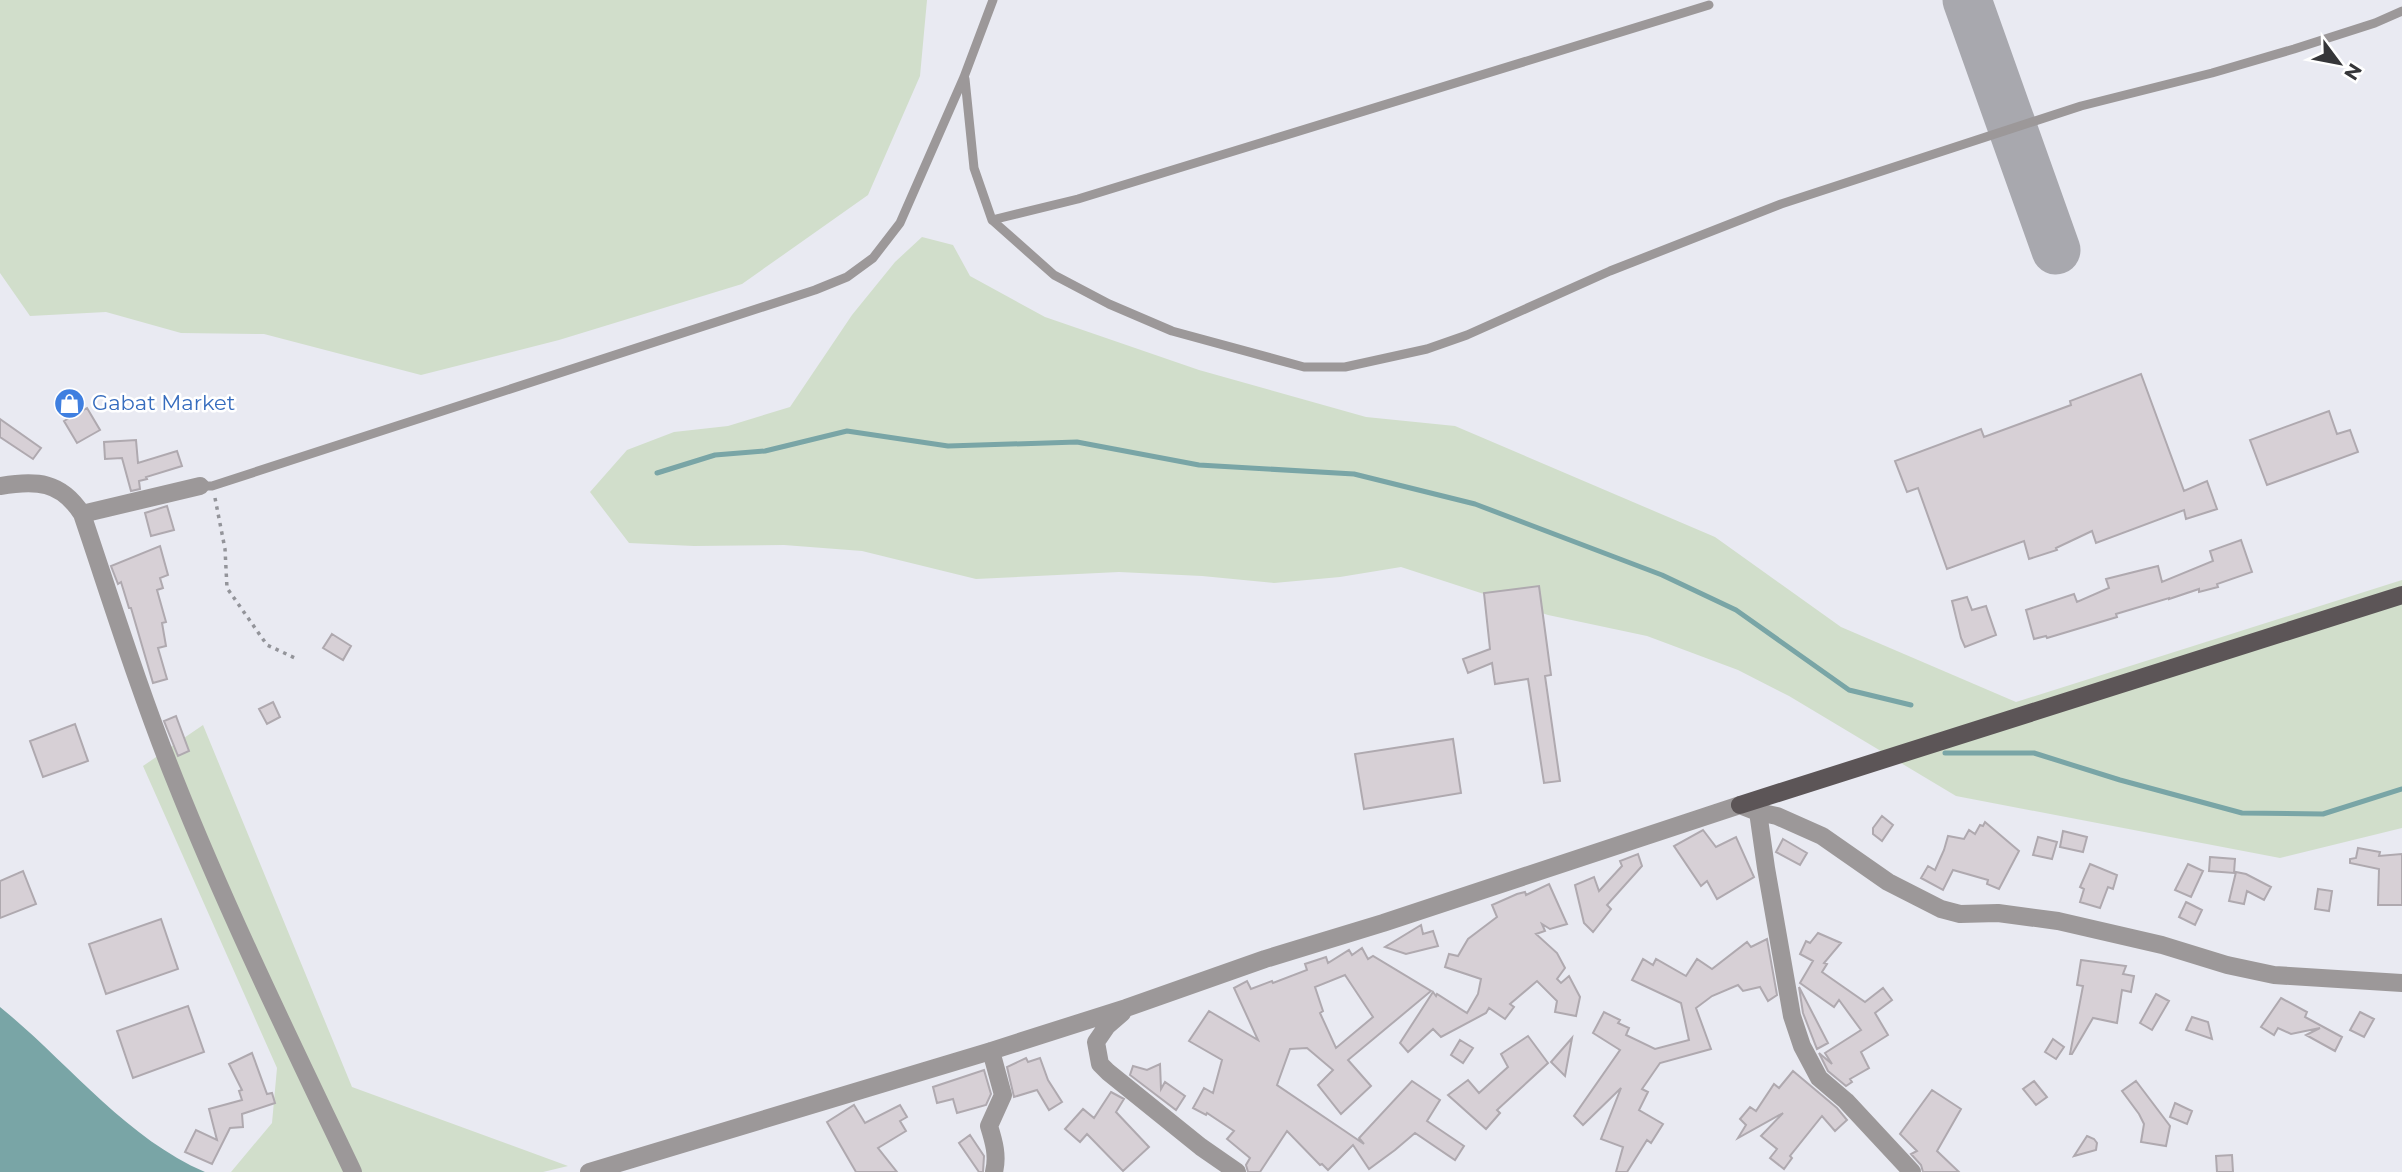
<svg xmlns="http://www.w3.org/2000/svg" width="2402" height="1172" font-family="Montserrat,sans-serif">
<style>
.green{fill:#d1decb}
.water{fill:#79a5a6}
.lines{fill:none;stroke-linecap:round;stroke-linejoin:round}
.stream{stroke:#79a5a6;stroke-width:5}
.taxiway{stroke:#a8a8ae;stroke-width:49}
.building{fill:#d7d0d6;stroke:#afa9af;stroke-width:2;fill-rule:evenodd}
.path{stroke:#93949a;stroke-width:3.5;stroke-dasharray:3.5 5;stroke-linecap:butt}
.service{stroke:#9c9899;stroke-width:9}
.minor{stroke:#9c9899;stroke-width:18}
.primary{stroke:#5c5557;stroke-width:18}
.labels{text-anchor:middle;stroke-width:5;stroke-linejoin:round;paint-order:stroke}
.shop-label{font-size:21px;fill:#366cbe;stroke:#fff;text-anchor:start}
</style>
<rect width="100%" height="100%" fill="#e9eaf2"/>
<path class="green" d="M0,0H927L920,76L868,195L742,284L559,340L421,375L264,334L181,333L106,312L30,316L0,273Z
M922,237L953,245L970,276L1045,317L1199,370L1366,417L1455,426L1715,537L1841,627L2016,702L2402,580V828L2280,858L1956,796L1789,696L1738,670L1647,636L1548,615L1401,567L1340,577L1274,583L1202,576L1119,572L976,579L862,551L784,545L694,546L629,543L590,492L627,450L674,432L728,426L790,407L852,315L895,262Z
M203,725L352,1087L568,1166L543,1172H231L272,1123L277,1068L143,766Z"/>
<path class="water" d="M0,1007C67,1061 124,1137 205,1172H0Z"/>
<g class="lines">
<path class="stream" d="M657,473L715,455L765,451L847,431L948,446L1077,442L1199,465L1354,474L1475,504L1662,575L1736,610L1849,690L1911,705
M1945,753H2034L2120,780L2242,813L2323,814L2402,789"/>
<path class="taxiway" d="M1967,0L2056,250"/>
</g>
<path class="building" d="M2141,374L2184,491L2207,481L2217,509L2186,519L2184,510L2096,543L2092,531L2056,548L2057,550L2029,559L2024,541L1947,569L1918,488L1907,492L1895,461L1981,429L1984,437L2071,405L2070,401Z
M87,408L100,430L77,443L64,421Z
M2329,411L2337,434L2350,430L2358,452L2267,485L2250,440Z
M0,419L41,448L33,459L0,437Z
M136,440L138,463L177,451L182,466L146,477L147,479L139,481L140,489L131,491L122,458L105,459L104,442Z
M167,506L174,530L151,536L145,513Z
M2241,540L2252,572L2217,584L2218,587L2199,592V589L2169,599V598L2116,614L2117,617L2047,638L2046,636L2034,639L2026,610L2074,594L2077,602L2109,588L2106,579L2158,566L2162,582L2213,561L2210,551Z
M160,546L168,575L160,578L163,588L157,590L166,622L162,623L166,646L158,648L167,679L153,683L131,608H129L121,582L118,584L111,566Z
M1539,586L1551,675L1545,676L1560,781L1544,783L1528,679L1495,684L1492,663L1468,673L1463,659L1490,649L1484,593Z
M1967,597L1972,610L1986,606L1996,635L1965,647L1961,638L1952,601Z
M332,634L351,646L343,660L323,648Z
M273,702L280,717L267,724L259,709Z
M176,716L189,751L178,756L164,721Z
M75,724L88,761L43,777L30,741Z
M1453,739L1461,793L1364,809L1355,754Z
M1882,816L1893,825L1882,841L1873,834V828Z
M1985,822L2019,851L1999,889L1987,884L1988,880L1953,870L1943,890L1921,878L1928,866L1935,870L1944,850L1948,836L1964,839L1969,830L1975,834L1980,825L1983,826Z
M1703,830L1716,847L1736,837L1754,877L1717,899L1707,881L1701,886L1674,846Z
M2063,831L2087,837L2083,852L2060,847Z
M2038,837L2057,842L2052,859L2033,855Z
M1783,839L1807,853L1800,865L1776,852Z
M2358,848L2380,852L2379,856L2402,854V905H2378L2379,869L2350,863V859L2356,858Z
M1638,854L1642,866L1607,905L1611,909L1593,932L1584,923L1575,885L1594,877L1599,891L1622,866L1620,861Z
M2210,857L2235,859L2234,873L2209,871Z
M2090,864L2117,875L2113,889L2108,887L2100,908L2080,902L2084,889L2080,887Z
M2188,864L2203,871L2191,897L2175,890Z
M23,871L36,904L0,918V881Z
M2236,872L2246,874L2271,887L2264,900L2247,891L2244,904L2229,901Z
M1549,884L1567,924L1550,929L1542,924L1545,931L1536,934L1557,953L1565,968L1557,979L1561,983L1569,976L1580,997L1576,1016L1555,1012L1557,1001L1537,981L1510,1004L1514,1007L1505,1019L1489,1008L1486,1013L1441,1037L1433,1029L1408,1052L1400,1043L1433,992L1436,996L1437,994L1467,1013L1478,994L1481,979L1445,967L1449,954L1458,956L1468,939L1497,917L1492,905L1517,894L1525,892L1526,895Z
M2318,889L2332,891L2329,911L2315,909Z
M2186,902L2202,910L2195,925L2179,917Z
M161,919L178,969L106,994L89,944Z
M1421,925L1423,934L1433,931L1438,946L1406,954L1385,947Z
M1818,933L1841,943L1824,963L1827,964L1822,972L1865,1002L1883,988L1892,1000L1875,1013L1888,1035L1861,1052L1869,1068L1850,1079L1852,1082L1846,1086L1828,1071L1819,1053L1832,1064L1825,1053L1861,1030L1839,1000L1834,1007L1800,983L1813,961L1800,954L1806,941L1810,943Z
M1767,939L1777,995L1768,1001L1760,987L1743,991L1738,985L1712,996L1696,1008L1711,1049L1660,1063L1642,1089L1648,1092L1639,1110L1663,1124L1651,1143L1647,1140L1627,1172H1616L1623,1147L1601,1139L1621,1088L1583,1125L1574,1116L1620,1050L1593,1033L1604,1012L1620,1020L1618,1023L1629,1028L1626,1035L1655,1049L1689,1040L1681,1003L1632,980L1643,959L1653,965L1656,959L1686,976L1697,959L1712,969L1747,942L1751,947Z
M1362,948L1368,959L1373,956L1431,991L1348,1060L1371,1086L1341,1114L1318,1085L1333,1070L1307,1048L1290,1049L1277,1085L1364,1144L1359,1138L1412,1081L1440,1100L1427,1121L1464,1146L1455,1160L1415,1133L1395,1150L1369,1169L1353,1145L1328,1170L1322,1164L1320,1165L1287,1131L1260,1172H1248L1246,1165L1250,1158L1227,1139L1234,1131L1207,1113L1206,1115L1193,1108L1204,1088L1213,1093L1222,1060L1189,1041L1209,1011L1258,1040L1234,988L1247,981L1251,989L1272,981L1273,983L1307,970L1305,964L1326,957L1328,963L1349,950L1352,955ZM1345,975L1373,1017L1336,1048L1320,1013L1323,1011L1315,987Z
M2081,960L2126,966L2123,974L2134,976L2131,992L2122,990L2117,1023L2093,1018L2072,1054H2070L2083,986L2077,985Z
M1799,987L1828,1043L1817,1049L1803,1013Z
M2156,994L2169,1001L2152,1030L2140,1023Z
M2281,998L2307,1012L2305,1017L2342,1037L2335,1051L2306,1035L2320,1028L2291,1034L2278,1028L2274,1035L2261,1027Z
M188,1006L204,1052L133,1078L117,1031Z
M2360,1012L2374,1019L2364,1037L2350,1030Z
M2192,1017L2208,1022L2212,1039L2186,1030Z
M1528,1036L1548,1063L1497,1110L1500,1113L1486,1129L1448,1095L1468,1080L1479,1093L1508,1067L1501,1054Z
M1572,1038L1565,1076L1551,1062Z
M2053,1039L2064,1047L2056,1059L2045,1052Z
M1460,1040L1473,1048L1463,1063L1451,1055Z
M252,1053L267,1094L272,1093L275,1103L242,1114L243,1127L230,1128L212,1164L185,1152L196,1130L217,1140L209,1109L242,1100L239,1091L242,1090L229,1064Z
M1026,1058L1028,1062L1040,1058L1048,1080L1062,1102L1049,1110L1037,1090L1014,1097L1007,1067Z
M1160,1064L1161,1089L1165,1082L1185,1096L1176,1110L1130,1075L1133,1066L1147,1070Z
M984,1070L991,1094L986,1105L957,1113L953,1099L937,1103L933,1087Z
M1793,1071L1837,1108L1847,1120L1835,1131L1822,1116L1790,1156L1792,1158L1784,1169L1770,1158L1777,1149L1761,1136L1783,1113L1738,1138L1746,1125L1740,1119L1750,1107L1756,1111L1774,1084L1779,1088Z
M2034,1081L2047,1097L2036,1105L2023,1089Z
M2136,1081L2170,1126L2166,1146L2141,1142L2144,1124L2139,1114L2122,1091Z
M1932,1090L1961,1109L1937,1151L1959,1172H1923L1921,1165L1911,1154L1917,1151L1900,1134Z
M1111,1092L1124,1099L1116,1112L1149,1147L1123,1171L1087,1134L1080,1142L1065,1129L1083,1109L1094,1118Z
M2175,1103L2192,1111L2187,1124L2170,1117Z
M854,1105L865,1123L900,1105L907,1117L900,1121L906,1131L878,1148L897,1172H856L827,1122Z
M970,1135L984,1156L983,1172H979L959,1143Z
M2087,1136L2094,1139L2097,1143L2096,1150L2074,1156Z
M2232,1155L2233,1172H2217L2216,1156Z"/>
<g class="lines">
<path class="path" d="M215,498L225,549L227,588L267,645L295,658"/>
<path class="service" d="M965,79L974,168L992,220L1078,199L1709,5
M992,220L1054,275L1109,304L1172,331L1304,367H1345L1427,349L1467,335L1610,271L1781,204L2081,106L2212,73L2294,49L2375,23L2402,11
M200,486H212L815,290L847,277L873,258L900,223L964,77L993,0"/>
<path class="minor" d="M0,486C36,480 61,481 82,514C112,603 140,693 175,780C228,913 291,1042 353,1172
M82,514L200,486
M1758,812L1766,868L1792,1016L1802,1046L1819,1078L1846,1101L1912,1172
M1122,1013L1107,1026L1096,1042L1100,1064L1108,1072L1201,1147L1237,1172
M991,1051L1003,1095L989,1126C994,1142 998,1156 994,1172
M589,1172L991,1051L1126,1008L1265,959L1383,923L1740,805L1758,812L1777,816L1822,836L1888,882L1941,909L1960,914L1998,913L2058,921L2162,945L2227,965L2274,975L2402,983"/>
<path class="primary" d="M1740,805L2402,595"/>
</g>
<defs>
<symbol id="shop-disc" viewBox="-11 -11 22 22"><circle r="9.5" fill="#3f7fe0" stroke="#fff"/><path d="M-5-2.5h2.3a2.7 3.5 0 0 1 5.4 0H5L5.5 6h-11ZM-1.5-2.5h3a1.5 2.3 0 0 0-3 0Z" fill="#fff"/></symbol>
</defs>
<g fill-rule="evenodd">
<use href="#shop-disc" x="52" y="386" width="35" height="35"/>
</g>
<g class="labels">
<g class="shop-label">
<text x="92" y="410">Gabat Market</text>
</g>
</g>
<g transform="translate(2339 63) rotate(122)" stroke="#ffffff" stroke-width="5" paint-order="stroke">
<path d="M0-5L12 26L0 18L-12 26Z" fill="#353639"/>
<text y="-10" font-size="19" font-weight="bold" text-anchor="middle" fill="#353639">N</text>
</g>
</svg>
